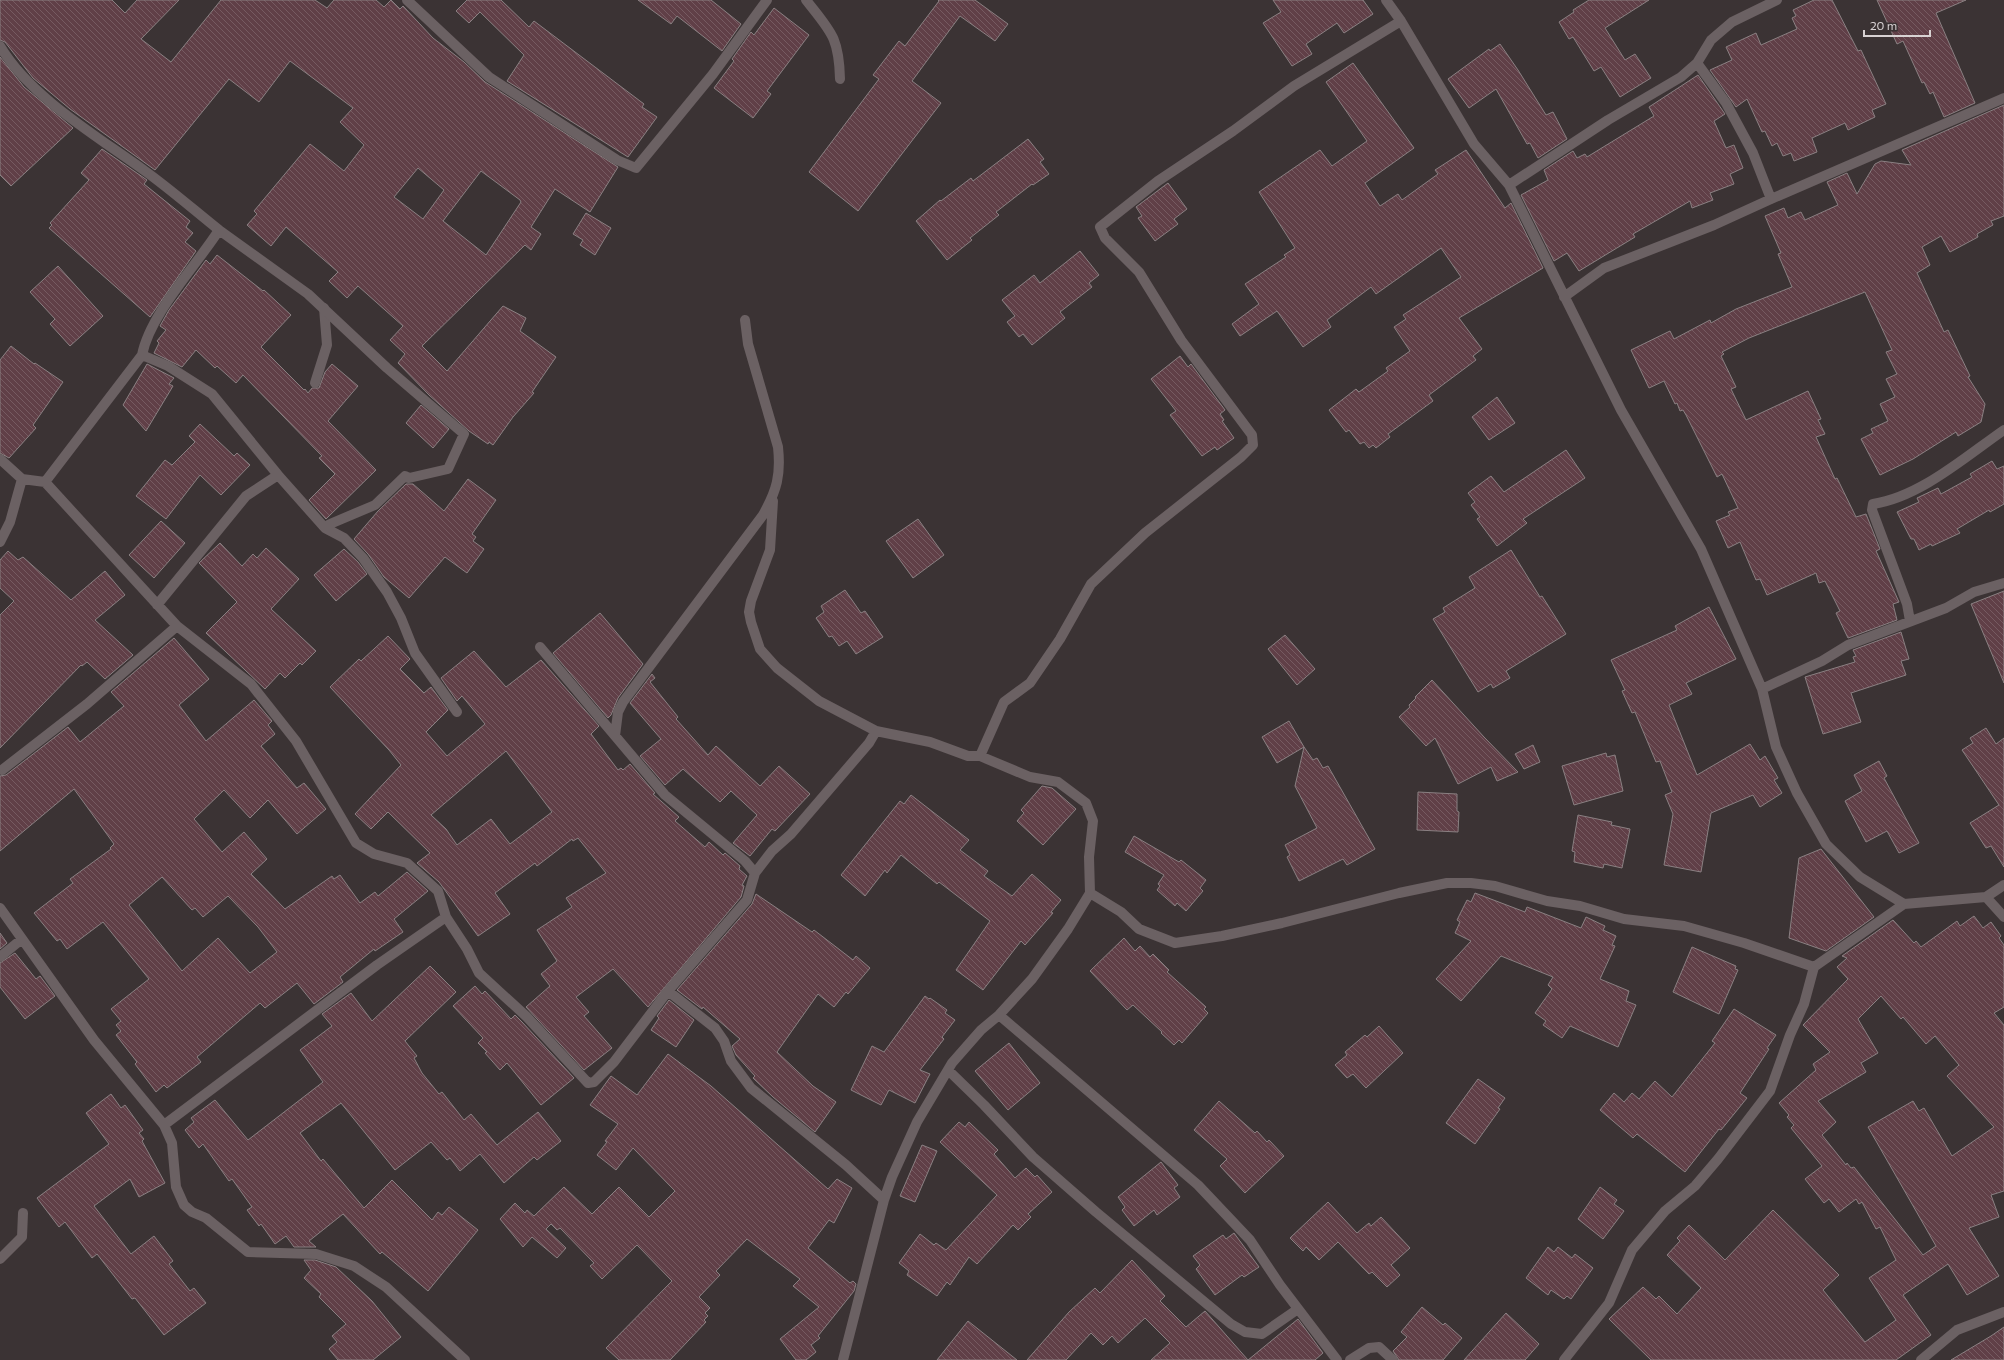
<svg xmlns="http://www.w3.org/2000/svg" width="2004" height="1360" font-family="Commissioner,sans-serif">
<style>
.building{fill:url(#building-back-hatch);stroke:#8a8082;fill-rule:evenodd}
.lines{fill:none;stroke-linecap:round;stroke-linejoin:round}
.lane{stroke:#6b6163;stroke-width:10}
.street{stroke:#6b6163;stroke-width:10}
</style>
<defs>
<pattern id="building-back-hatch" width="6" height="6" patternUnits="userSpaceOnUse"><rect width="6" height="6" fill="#603f47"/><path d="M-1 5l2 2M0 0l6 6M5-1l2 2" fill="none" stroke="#765a61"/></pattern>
</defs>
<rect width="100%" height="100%" fill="#3b3334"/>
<path class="building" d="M0,0H112L125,13L137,0H179L141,39L171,62L221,0H315L327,8L334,0H376L384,7L391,0L400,9L403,6L433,38L464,62L485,82L618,167L590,212L555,189L531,227L541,234L531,250L525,245L422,346L447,371L503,306L526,318L520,331L556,357L532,392L534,393L513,417L493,445L489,442L488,444L469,431L429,395L398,363L405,354L390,340L403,326L358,286L347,298L329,281L338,272L286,227L271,246L247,225L257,214L254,211L310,144L344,171L364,145L340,122L353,108L290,61L259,102L229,79L155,170L70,109L33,78L5,42L0,40ZM418,168L444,190L423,219L394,197ZM481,171L520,200L521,202L486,255L443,221Z
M467,0H501L529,27L534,21L644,104L642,107L657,117L628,157L507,81L524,55L480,12L469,23L456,11Z
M638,0H711L741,24L722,51L677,16L671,24Z
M938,0H975L1008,24L995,41L960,16L912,81L941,103L858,211L809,172L879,79L873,75L899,41L905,46L939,1Z
M1273,0H1363L1373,14L1344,33L1337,23L1306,44L1312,54L1292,66L1263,23L1281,12Z
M1589,0H1649L1605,28L1625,60L1635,54L1651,78L1620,97L1601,67L1594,71L1573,37L1569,39L1559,22L1574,12L1573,10Z
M1814,0H1832L1858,51L1861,50L1886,104L1872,110L1875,117L1848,130L1845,123L1812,138L1817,152L1794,161L1791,153L1783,156L1777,143L1772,146L1765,131L1762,132L1747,99L1736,107L1710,70L1732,60L1726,47L1756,33L1761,45L1797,29L1792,18L1796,16L1793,10Z
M1877,0H1966L1936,13L1975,103L1944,117L1933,92L1930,94L1924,82L1922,83L1903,41L1897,44Z
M774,8L809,35L767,91L771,94L753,118L714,88L734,61L732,59L751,32L754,35Z
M1500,44L1518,70L1546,115L1553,112L1567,139L1538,158L1530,143L1527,144L1496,89L1469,108L1448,79L1489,49L1490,51Z
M0,57L24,87L73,128L11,186L0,175Z
M1353,63L1414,148L1365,183L1380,206L1398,194L1402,200L1438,174L1435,170L1466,150L1505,208L1511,203L1543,268L1459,318L1482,349L1473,356L1476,360L1429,395L1433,401L1388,434L1390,437L1376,448L1373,445L1369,448L1364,442L1360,444L1349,430L1346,432L1329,410L1356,389L1359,392L1388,371L1386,368L1410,351L1394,327L1406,319L1403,315L1461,277L1441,248L1376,294L1371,287L1327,320L1331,327L1303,347L1277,311L1240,336L1232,324L1259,304L1245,284L1286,257L1284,255L1295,248L1259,192L1320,150L1332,166L1367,141L1326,82Z
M1698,75L1725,114L1714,121L1726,148L1734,145L1743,168L1730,174L1734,184L1710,193L1713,200L1692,208L1690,201L1633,234L1635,237L1579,271L1567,253L1554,261L1521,195L1548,180L1544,170L1573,151L1577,158L1585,154L1587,157L1654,116L1649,107Z
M2004,105V216L1991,221L1993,225L1977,234L1978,237L1950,252L1941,236L1922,247L1930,265L1917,273L1944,332L1948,330L1970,376L1968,377L1985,404L1981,422L1958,436L1956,432L1913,459L1880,475L1861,439L1873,433L1871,429L1888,421L1880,404L1895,397L1886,379L1897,374L1886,352L1892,350L1865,292L1749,338L1722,352L1724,354L1721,356L1736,387L1731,389L1746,420L1808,391L1821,419L1818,420L1825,434L1816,437L1835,479L1837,478L1856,517L1866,514L1880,549L1876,551L1899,602L1893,604L1897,620L1848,638L1836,613L1840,611L1825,581L1819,583L1816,573L1767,595L1760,579L1756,580L1740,542L1728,548L1716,521L1730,515L1728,512L1738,508L1722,474L1717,477L1686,415L1683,410L1680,411L1677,403L1675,404L1664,381L1649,388L1631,350L1670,331L1674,339L1710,320L1711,323L1736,309L1792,287L1778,254L1781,253L1765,216L1784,208L1788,218L1801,212L1805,220L1838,205L1827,182L1847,173L1857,194L1875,164L1881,161L1911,165L1902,150Z
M1028,139L1044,159L1040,162L1049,174L1033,185L1032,184L996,212L999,215L970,238L972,240L947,260L916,221L940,200L941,201L971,178L973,181Z
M102,149L147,180L144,184L190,221L186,227L193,233L185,242L196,251L150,317L49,228L52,225L50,223L89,180L81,173Z
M1168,183L1187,209L1174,219L1178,224L1155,241L1138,218L1142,216L1136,207Z
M586,213L611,228L595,255L580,245L583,240L573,234Z
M1080,251L1099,275L1089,283L1092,287L1060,312L1065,318L1032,345L1023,334L1019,337L1007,322L1015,316L1002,300L1034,275L1040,283Z
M217,255L263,291L264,290L291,315L261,347L304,390L305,389L308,393L312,388H319L325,372L332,364L358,386L328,421L376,470L326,519L309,500L335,474L319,458L322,456L243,375L236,383L217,366L215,368L196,350L182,367L154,353L159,343L157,341L166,330L160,326L169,310L206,260L210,264Z
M58,266L103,316L70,346L50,324L55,319L30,292Z
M11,346L34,364L35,363L63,382L33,425L36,428L9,458L0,453V360Z
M1180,356L1188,367L1191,364L1225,410L1220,414L1224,420L1222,421L1234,438L1217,450L1215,447L1202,456L1170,415L1176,411L1151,379Z
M147,364L174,378L169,384L173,386L146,431L123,405Z
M1497,397L1515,423L1489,440L1472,417Z
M421,405L449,429L433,448L406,423Z
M200,424L234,456L237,453L250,465L221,495L200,475L166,519L136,496L165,460L172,465L195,442L189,436Z
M1566,450L1585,478L1523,519L1527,523L1497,546L1477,519L1480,517L1471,505L1475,502L1468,493L1491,476L1504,492Z
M1992,461L1997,469L2004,466V504L1990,512L1989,510L1957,529L1960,533L1932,546L1931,544L1919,550L1914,539H1911L1897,512L1919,502L1917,498L1938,488L1941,494L1972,477L1970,474Z
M468,479L496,500L472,534L476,537L473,541L484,549L467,573L445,557L409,598L384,577L368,554L354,539L378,511L406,484H413L444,511Z
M918,519L944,555L913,578L886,541Z
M161,521L185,543L154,578L129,555Z
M220,543L242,566L253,554L257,558L266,548L299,579L271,609L316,651L302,665L300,663L285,678L280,673L265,689L206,633L237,602L199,563Z
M344,549L358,562L367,574L336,601L314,575Z
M1511,550L1540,597L1542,596L1566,634L1506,671L1510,678L1493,688L1491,684L1478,692L1433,619L1445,612L1443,608L1475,588L1469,577Z
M8,551L18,560L23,557L71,600L105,571L125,595L95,620L133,655L105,679L87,662L82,666L81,665L0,748V615L14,601L0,588V560Z
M845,590L861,613L865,611L883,637L856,654L847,641L839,646L832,636L829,637L816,618L824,612L821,606Z
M2004,591V683L1971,604Z
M1709,607L1736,659L1686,683L1692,694L1669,705L1697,775L1750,744L1760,760L1765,756L1778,778L1774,780L1782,793L1760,807L1753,795L1711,813L1701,872L1664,865L1673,814L1665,795L1672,792L1660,761L1656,762L1635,712L1632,713L1622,691L1625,690L1611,660L1677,630L1675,626Z
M600,613L643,664L618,698L611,715L608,718L553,653Z
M1901,632L1909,659L1901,661L1906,675L1851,693L1861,722L1823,734L1805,677L1855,662L1853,657L1856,656L1853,650Z
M1285,635L1315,669L1297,685L1268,649Z
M388,636L410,659L400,669L424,693L431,687L448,710L426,732L447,756L485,724L462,696L457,701L441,678L474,651L506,687L541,660L599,726L591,734L618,770L621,768L623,770L630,764L655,793L653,794L679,817L675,821L705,847L709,842L723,855L725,853L740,866L739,869L747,876L742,885L744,886L741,897L648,1007L613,969L576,997L589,1012L584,1016L612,1048L584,1070L526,1007L550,986L541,974L557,961L537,930L572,907L566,898L606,873L578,838L573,841L572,839L537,866L535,863L495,893L510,914L478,936L439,882L417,863L430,853L388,812L371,829L355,814L401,765L389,750L330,687L359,659L361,661ZM506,751L552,812L510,844L491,819L457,845L446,829L431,815Z
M174,638L209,679L179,705L206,741L254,700L272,721L268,725L275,734L261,746L297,788L304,783L326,809L297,834L268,800L250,818L224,790L194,819L222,852L244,832L267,859L251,874L285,909L332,876L334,879L340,875L360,903L375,892L378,896L407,872L428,891L394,919L403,932L375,951L374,949L340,977L343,982L314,1004L297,983L265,1008L260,1003L197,1057L201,1062L167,1088L164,1085L156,1092L135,1064L137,1062L116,1035L121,1031L116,1025L121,1021L111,1009L149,979L103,922L67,949L60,939L57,941L34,913L73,883L70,879L111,849L110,848L114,844L74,789L0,851V776L6,775L68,727L80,742L124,706L111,692ZM162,877L192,910L195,908L203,917L228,896L258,927L277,952L250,973L218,938L182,971L129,905Z
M652,674L655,678L650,682L678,717L676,719L708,755L716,746L760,786L779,766L810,794L775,831L772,829L750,856L733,843L757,815L731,791L720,802L683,769L665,785L640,756L661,739L630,703Z
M1432,680L1484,737L1518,772L1497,781L1491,767L1458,784L1435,738L1426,746L1399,717L1410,707L1409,705L1416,698L1415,697Z
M1289,721L1304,747L1277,763L1262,737Z
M1986,728L1996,744L2004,738V867L1991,846L1986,848L1970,823L1999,805L1962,750L1973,743L1970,738Z
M1533,745L1540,762L1524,769L1515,754Z
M1304,747L1313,760L1317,758L1323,768L1328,766L1375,849L1347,865L1343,859L1299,881L1287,857L1290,855L1285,845L1317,828L1295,786Z
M1606,753L1607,757L1615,755L1623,791L1574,805L1562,766Z
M1879,761L1887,776L1884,778L1919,843L1899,853L1887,831L1866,842L1845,801L1862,791L1854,775Z
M1042,786L1052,788L1076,809L1043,845L1017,821L1024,813L1021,810Z
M1418,792L1457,794V811L1459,812L1458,832L1417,830Z
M911,795L969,840L960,850L988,871L984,876L1012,896L1032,874L1061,900L1051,912L1053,913L1025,945L1021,941L983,990L956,970L990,921L939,882L937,884L901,855L887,873L885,870L865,896L841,875L900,801L904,804Z
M1578,815L1612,822L1611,825L1630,829L1622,868L1604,864L1603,868L1574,862L1575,852L1572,851Z
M1134,836L1179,862L1181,860L1206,880L1200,888L1203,891L1186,911L1177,903L1175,906L1157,890L1160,886L1158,884L1164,875L1125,852Z
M1821,849L1874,917L1826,951L1789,938L1799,858Z
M1475,893L1525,912L1527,907L1581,928L1586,917L1605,926L1603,930L1616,936L1612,945L1615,946L1600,979L1629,991L1626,1001L1636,1005L1618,1047L1570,1026L1562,1038L1543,1025L1546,1021L1535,1013L1552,989L1548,985L1553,977L1501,956L1461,1001L1436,979L1471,941L1455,933L1460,922L1457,920L1467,900L1471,902Z
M756,894L812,932L814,930L853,960L856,956L870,968L848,994L846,992L834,1007L818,994L777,1052L813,1086L836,1102L815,1132L773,1097L753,1078L755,1076L736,1055L732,1046L740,1039L703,1007L702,1009L677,990L752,904Z
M1974,916L1983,928L1991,922L2001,936L1999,938L2004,945V1007L1994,1013L2004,1025V1191L1991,1195L1999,1217L1969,1228L1999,1276L1967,1295L1948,1264L1903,1295L1931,1335L1896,1360H1651L1609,1319L1643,1287L1656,1299L1659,1296L1677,1314L1701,1288L1667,1255L1680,1241L1677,1238L1689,1225L1725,1260L1773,1210L1839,1275L1823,1290L1865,1342L1896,1320L1869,1278L1896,1260L1880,1227L1876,1229L1862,1202L1859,1204L1856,1199L1839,1212L1829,1199L1824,1203L1805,1179L1822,1166L1791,1128L1794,1125L1787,1117L1789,1115L1779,1103L1816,1070L1813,1064L1830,1052L1803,1025L1848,979L1837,967L1847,958L1842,956L1893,920L1914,943L1916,941L1921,947L1957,921L1960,926ZM1881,996L1901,1019L1903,1017L1926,1044L1935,1036L1959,1065L1947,1076L1994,1127L1952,1156L1924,1108L1919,1111L1913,1101L1868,1127L1936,1246L1923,1255L1854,1167L1851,1168L1847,1163L1846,1165L1822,1135L1836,1122L1818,1101L1866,1072L1861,1063L1878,1053L1858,1019Z
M0,933L7,943L0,949Z
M1124,938L1135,951L1140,946L1150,957L1153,954L1169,970L1167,972L1206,1007L1204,1009L1208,1013L1182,1043L1179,1040L1174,1045L1161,1033L1162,1032L1133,1005L1127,1010L1090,971Z
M1692,947L1736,966L1735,969L1738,970L1719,1014L1673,992Z
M15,953L36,979L40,976L55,996L25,1019L0,987V963Z
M430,966L456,992L405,1041L417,1056L414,1058L422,1073L439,1094L442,1092L464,1120L471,1114L497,1145L538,1112L561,1141L537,1160L534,1157L504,1183L480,1154L460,1171L450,1158L447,1160L431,1142L395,1170L341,1103L300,1133L321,1161L323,1159L364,1208L392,1180L432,1220L438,1212L442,1215L449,1207L478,1230L428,1291L382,1252L380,1254L343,1214L309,1241L316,1247H294L286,1236L275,1244L261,1224L259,1226L247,1210L252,1207L232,1179L229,1181L203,1144L199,1148L185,1130L194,1122L191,1118L215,1100L248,1140L323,1082L300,1050L332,1026L322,1014L351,993L372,1021Z
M475,986L482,994L485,991L511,1019L515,1015L522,1022L574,1078L541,1105L507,1063L500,1070L485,1053L487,1052L478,1043L483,1038L453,1006Z
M925,996L929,999L930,998L947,1010L945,1013L955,1020L942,1037L944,1039L920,1070L930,1074L915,1103L889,1090L881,1105L851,1090L872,1046L884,1052Z
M669,1000L694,1020L676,1047L651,1030L659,1018L657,1016Z
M1734,1009L1776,1035L1767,1048L1769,1049L1740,1093L1747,1098L1721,1130L1719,1129L1685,1172L1637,1134L1633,1138L1600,1110L1614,1093L1624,1102L1632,1093L1639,1099L1655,1081L1672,1097L1715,1043L1712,1041Z
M1379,1026L1403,1053L1366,1088L1353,1074L1347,1078L1335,1065L1347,1055L1345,1052L1365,1035L1367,1037Z
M1009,1043L1040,1083L1008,1110L975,1071Z
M668,1054L711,1086L828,1189L837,1179L852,1188L834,1223L829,1220L808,1248L850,1283L853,1281L856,1284L854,1291L818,1336L820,1338L811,1345L816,1352L806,1360H796L780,1339L819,1307L793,1286L800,1279L747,1239L716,1271L720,1275L699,1297L710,1308L705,1313L708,1316L704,1320L706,1322L670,1360H619L606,1348L672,1281L637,1245L602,1279L590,1266L594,1263L560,1228L557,1230L551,1224L546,1229L566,1248L557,1258L532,1237L523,1247L500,1219L515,1203L525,1213L527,1210L534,1216L564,1187L592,1214L619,1187L649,1217L675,1191L633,1148L616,1170L597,1155L607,1142L605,1141L618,1124L590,1105L611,1076L637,1095Z
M1478,1079L1505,1098L1498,1108L1500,1109L1475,1144L1446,1123Z
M111,1094L121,1108L125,1105L143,1130L139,1133L144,1139L142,1141L165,1183L139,1197L130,1179L94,1206L131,1254L154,1236L173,1261L169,1264L190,1291L194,1288L206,1303L164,1335L135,1298L132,1299L97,1254L92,1258L65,1222L59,1227L37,1198L109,1144L86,1113Z
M1219,1101L1255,1133L1257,1131L1267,1142L1269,1140L1284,1156L1245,1193L1220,1166L1227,1159L1194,1130Z
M959,1122L965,1127L969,1122L998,1150L994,1154L1015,1178L1026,1168L1035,1177L1037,1175L1052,1192L1028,1214L1031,1217L1018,1230L1013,1225L977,1264L969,1257L950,1285L947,1282L937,1296L907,1275L909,1271L899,1263L920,1234L934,1245L936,1243L946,1250L997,1195L940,1142Z
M922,1145L937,1151L915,1202L900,1196Z
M1161,1162L1178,1185L1174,1188L1180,1197L1157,1215L1154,1210L1134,1226L1122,1210L1125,1207L1118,1197Z
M1600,1187L1617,1200L1614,1204L1624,1211L1603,1239L1578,1219Z
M1328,1202L1357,1233L1369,1223L1371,1226L1381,1217L1410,1248L1391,1265L1400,1275L1387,1287L1372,1272L1369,1274L1338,1242L1319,1260L1306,1247L1303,1251L1290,1238Z
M1234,1233L1259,1267L1244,1277L1242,1275L1215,1295L1196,1269L1200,1265L1193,1256L1223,1235L1226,1239Z
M1548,1247L1554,1252L1558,1247L1572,1258L1575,1254L1593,1268L1571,1299L1567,1296L1564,1299L1551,1290L1548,1295L1526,1278Z
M304,1260H315L336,1267L372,1301L401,1337L373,1360H338L329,1349L337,1342L332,1336L346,1324L319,1297L321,1294L304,1278L311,1270Z
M1132,1260L1165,1296L1160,1301L1186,1327L1205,1311L1248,1360L1298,1319L1323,1353L1315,1360H1151L1170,1343L1145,1318L1118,1343L1112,1336L1103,1345L1091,1333L1066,1360H1027L1069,1312L1095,1288L1100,1293Z
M1422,1307L1443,1325L1445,1323L1462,1338L1443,1360H1399L1393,1351L1407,1337L1401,1332Z
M1506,1313L1539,1344L1525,1360H1464Z
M968,1321L1017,1360H937Z
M2004,1327V1360H1951L1991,1336Z"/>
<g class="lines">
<path class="lane" d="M315,383L327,345L324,308"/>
<path class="street" d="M407,0L489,77L617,160L636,168L713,74L767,0
M806,0C831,32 839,37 840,79
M1386,0L1401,21L1474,144L1509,185L1621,410L1701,549L1762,689L1776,747L1797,793L1826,844L1860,877L1904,904L1986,897L2004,885
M0,46C30,97 97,136 145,171C170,189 194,210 219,230C196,266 150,314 142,355L45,482
M1697,63L1726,103L1753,153L1771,199
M1509,185L1608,120L1681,77L1697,63L1711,40L1732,22L1777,0
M219,230L308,294L387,368L464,434L448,469L409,478L405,476L375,505L330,524L325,528
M1564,297L1604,268L1714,225L1771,199L2004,98
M142,355L168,366L212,394L278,475L325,528L344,538L363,558L387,592L401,618L415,653L457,712
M0,459L22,479L45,482L177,626L251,684L296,741L356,843L374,854L407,863L438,891L446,917L467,949L479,973L527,1017L588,1083L594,1082L614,1062L668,991L747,900L755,873L772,851L791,834L869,743L876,731
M773,501L770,550L751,601L749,612L751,622L760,649L777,668L819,701L876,731L930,742L968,756H980
M0,542L10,522L22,479
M157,605L246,496L278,475
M1910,621L1907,604L1872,510L1873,504C1920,497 1965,457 2004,430
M540,647L665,795L745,861L755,873
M1762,689L1822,661L1848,645L1946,608L1974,592L2004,583
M615,736L618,712L623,702L763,515C777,490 781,475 778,447L748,344L745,320
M2,770L87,704L177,626
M1090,893L1089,857L1093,821L1086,803L1058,782L1030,777L980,756L1004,702L1030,683L1060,639L1091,584L1145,533L1241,457L1253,445L1252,435L1181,340L1139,272L1105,238L1100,227L1158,181L1233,131L1294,86L1401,21
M1986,897L2004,917
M0,908L94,1040L164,1125L172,1143L176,1187L184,1205L192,1212L206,1218L248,1252L316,1254L354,1266L386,1287L465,1360
M0,957L22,939
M668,991L715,1028L724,1041L731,1061L751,1088L846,1165L884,1200L843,1360
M999,1015L1198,1185L1250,1240L1280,1285L1337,1360
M948,1070L984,1105L1033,1157L1096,1212L1231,1324L1245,1332L1262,1334L1298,1309
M164,1125L377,965L446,917
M884,1200L892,1177L917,1122L952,1063L981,1030L999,1015L1032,979L1068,929L1090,893L1121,912L1139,929L1175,943L1222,936L1282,923L1399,893L1447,883H1471L1495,886L1547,901L1580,906L1624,919L1684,926L1744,943L1814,967
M0,1259L22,1237L23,1213
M1350,1360L1369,1348L1379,1347L1393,1360
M1564,1360L1609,1303L1632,1250L1665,1211L1695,1186L1718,1159L1770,1091L1790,1035L1804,1004L1814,967L1904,904
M1921,1360L1957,1330L2004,1312"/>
</g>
<path d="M1864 30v6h66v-6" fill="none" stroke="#d8d2d3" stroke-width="2"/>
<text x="1870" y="30" font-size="12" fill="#d8d2d3" stroke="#3b3334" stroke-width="3" paint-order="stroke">20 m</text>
</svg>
